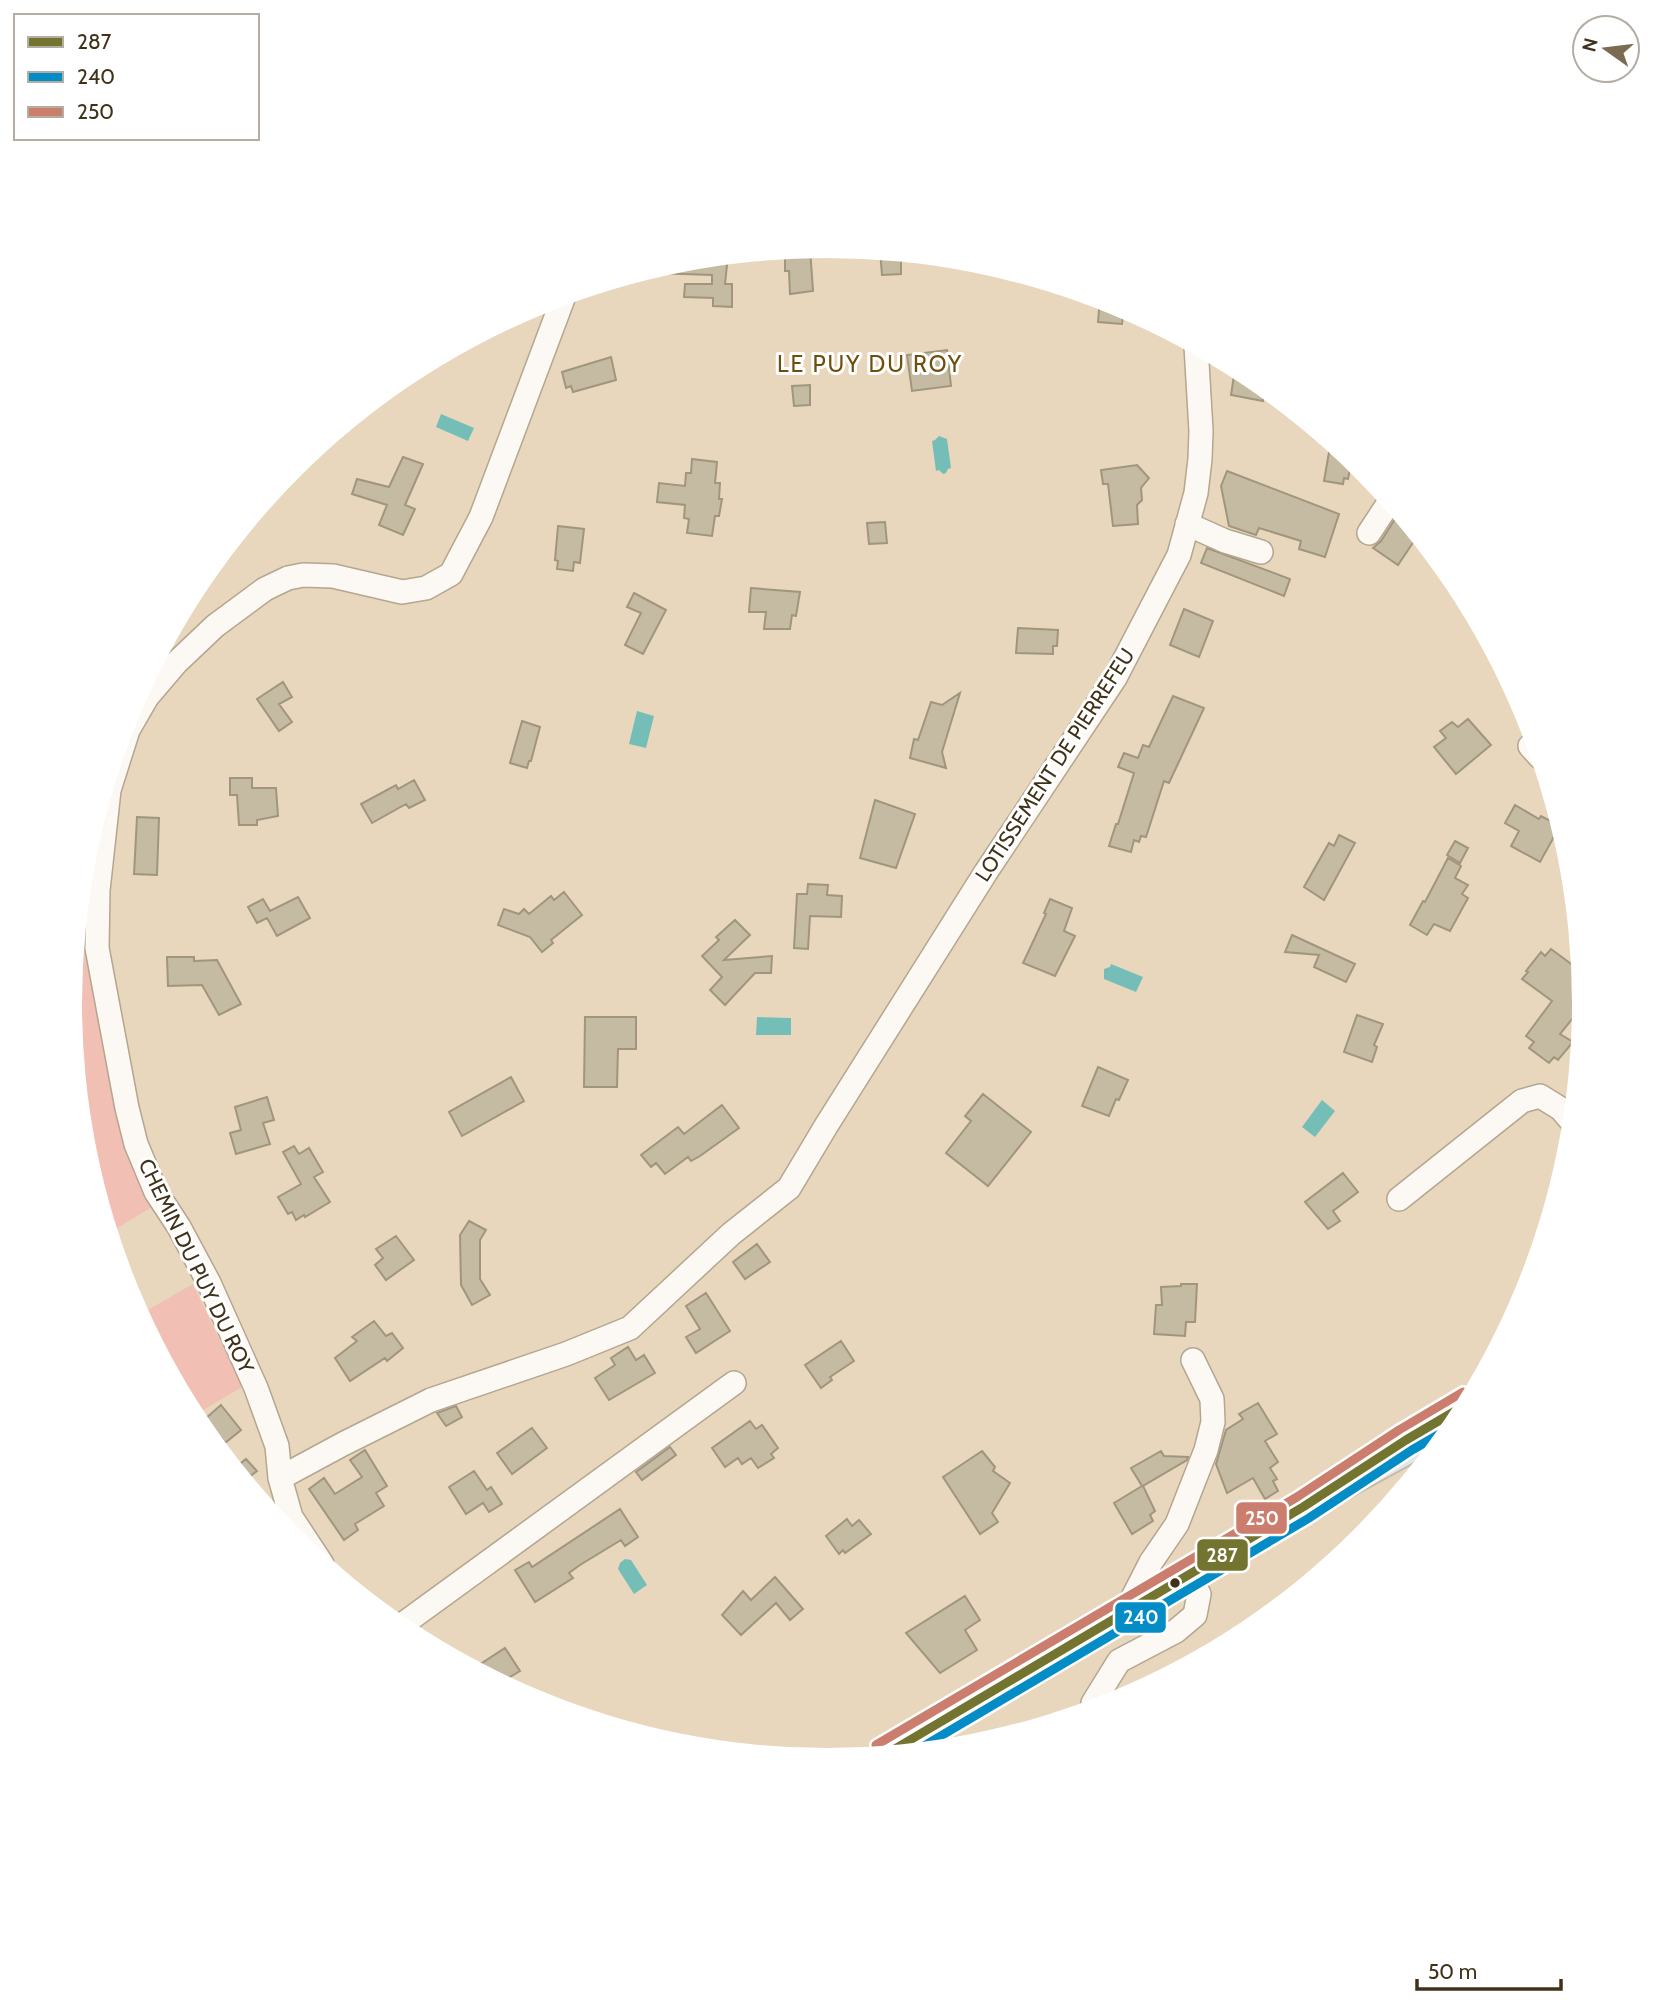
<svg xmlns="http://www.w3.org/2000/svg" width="1655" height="2007" font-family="Cabin,sans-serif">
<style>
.green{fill:#f1bfb3}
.water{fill:#75beb8}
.building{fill:#c5baa2;stroke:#a0967d;stroke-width:2}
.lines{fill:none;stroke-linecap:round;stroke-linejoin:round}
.minor-casing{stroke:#b4a68f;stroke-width:26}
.major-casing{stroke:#c6bcad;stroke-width:32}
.minor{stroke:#fcf9f5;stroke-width:23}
.major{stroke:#e5e6e8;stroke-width:28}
.bus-1-casing{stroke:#fff;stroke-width:14}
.bus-2-casing{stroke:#fff;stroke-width:14}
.bus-3-casing{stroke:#fff;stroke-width:14}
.bus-1{stroke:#73742f;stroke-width:9}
.bus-2{stroke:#038cc5;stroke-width:9}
.bus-3{stroke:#cb7e6d;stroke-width:9}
.bus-dot{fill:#403119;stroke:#fff;stroke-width:2.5}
.labels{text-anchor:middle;stroke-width:6;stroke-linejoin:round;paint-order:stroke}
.street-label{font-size:21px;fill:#403119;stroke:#fff}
.neighbourhood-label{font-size:23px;letter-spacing:2px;fill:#6f4e0b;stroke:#fff}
.line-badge{stroke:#fff;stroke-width:2.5}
.badge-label{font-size:19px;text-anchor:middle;font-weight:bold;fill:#fff}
</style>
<rect width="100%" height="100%" fill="#e8d7bc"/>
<path class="green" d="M84,864L79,925L125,1146L152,1207L109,1233L84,1151L70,1003Z
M193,1284L242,1387L193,1416L139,1315Z"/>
<path class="water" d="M441,414L474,428L468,441L436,427Z
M939,436L947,439L951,468L948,469L946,473L943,474L939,470L936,471L932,441L935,440Z
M637,711L654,716L646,748L629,744Z
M1111,964L1143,977L1136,992L1104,979V969L1110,967Z
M757,1017L791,1018V1035H756Z
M1322,1100L1335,1111L1315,1137L1302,1127Z
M625,1559L631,1560L647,1585L634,1594L618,1569L620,1563Z"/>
<path class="building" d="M810,248L813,291L790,294L789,271H785V250Z
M880,251L901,253V274L882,275Z
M728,256L725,284H732V307L713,306V298L684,297L685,284H712V275L653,273V269L680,260Z
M1100,298L1124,307L1122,324L1098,322Z
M947,350L951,386L912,391L907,355Z
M611,357L616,380L573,392L571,386L566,388L562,372Z
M1235,369L1249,374L1265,387L1263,401L1231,395Z
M810,385V405L794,406L792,386Z
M1339,448L1352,459L1348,479L1344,478L1343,484L1324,481L1329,452L1338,453Z
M403,457L423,464L405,505L415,509L403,535L379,525L387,505L352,494L357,479L389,487Z
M692,459L717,462L715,483H720L719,499H722L719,516H715L712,536L687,533L689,519L684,518L685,505L657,502L659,483L685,486L686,473H691Z
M1137,465L1149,478L1141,488L1142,500L1137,505L1138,524L1113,526L1108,484H1103L1101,470Z
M1227,471L1339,514L1325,557L1299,549L1301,541L1259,528L1256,535L1229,526L1221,486Z
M1397,516L1409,524L1418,535L1398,565L1373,548L1381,541Z
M885,522L887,543L869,544L867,523Z
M558,526L584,529L580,563L574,562L573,571L557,569L558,561L555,560Z
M1207,548L1290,579L1284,596L1201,563Z
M751,588L800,592L796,616L792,615L790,629H764L766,612H749Z
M634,593L666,610L643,654L625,645L641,613L627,607Z
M1184,609L1213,621L1199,657L1170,645Z
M1018,628L1058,630L1057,646H1053V654L1016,653Z
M283,682L292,697L279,704L292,722L279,731L257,699Z
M960,693L942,752L946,768L910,758L914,739L918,740L931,702L942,705Z
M1173,696L1204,708L1169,783L1164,781L1146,837L1141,836L1139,842L1134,840L1131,852L1109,846L1116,824H1118L1134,773L1118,767L1124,753L1138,758L1143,745L1149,747Z
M1468,719L1491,745L1456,774L1434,747L1446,738L1440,731L1452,722L1458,727Z
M522,721L540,727L531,761H529L527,768L510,763Z
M230,778H252V788H276L278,816L257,820V825H239L237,795H230Z
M414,780L425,800L409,808L406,804L372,823L361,804L396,785L398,789Z
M875,800L915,814L896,868L860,858Z
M1515,805L1539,819L1541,816L1560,826L1540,862L1511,846L1519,831L1505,823Z
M137,817L159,818L157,875L134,874Z
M1339,835L1355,843L1324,900L1304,887L1329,843L1334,846Z
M1455,841L1468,848L1460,863L1447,855Z
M1448,858L1461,866L1455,878L1468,885L1462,894L1468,898L1450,931L1434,924L1427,935L1410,925L1423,901L1425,902Z
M808,884L828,885L827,895L842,896L841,917L810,916L808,949L794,948L797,894H807Z
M564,892L582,915L551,940L553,943L542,952L530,937L498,925L504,909L519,914L524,909L529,914L551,896L554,900Z
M298,897L310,918L277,936L267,918L257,923L248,907L263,899L270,911Z
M1050,899L1072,908L1064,931L1075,936L1055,976L1023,963L1046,914L1044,913Z
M735,920L750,935L724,960L772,956L771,973H755L725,1005L710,990L722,977L702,956L719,940L716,937Z
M1292,935L1355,964L1346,982L1314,967L1319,955L1285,952Z
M1551,949L1582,972L1585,1003L1560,1034L1573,1042L1558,1060L1554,1057L1549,1063L1529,1048L1534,1042L1526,1036L1552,1001L1522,979L1528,972L1526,971L1541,952L1545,956Z
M167,957H194V961L217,960L241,1004L219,1015L202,985L168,986Z
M1357,1015L1383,1024L1374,1045L1377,1047L1372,1062L1344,1052Z
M585,1017H636V1049H618L617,1087H584Z
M1098,1067L1128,1080L1119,1100L1116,1099L1109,1116L1082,1106Z
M511,1077L524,1101L462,1136L449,1112Z
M983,1094L1031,1132L988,1186L946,1153L971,1121L965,1116Z
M267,1097L274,1120L263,1123L270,1144L236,1154L230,1133L241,1130L235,1107Z
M722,1105L739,1128L700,1156L691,1161L688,1157L665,1174L656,1163L651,1167L641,1155L678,1127L684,1134Z
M294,1146L299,1154L309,1148L323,1172L314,1177L330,1202L305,1217L304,1215L296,1220L292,1212L288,1214L278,1197L301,1184L283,1152Z
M1343,1173L1358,1192L1333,1211L1340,1221L1328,1229L1305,1202Z
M469,1221L486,1230L480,1240V1279L490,1295L472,1305L461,1285L460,1235Z
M396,1236L414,1260L386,1280L375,1265L383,1258L376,1249Z
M757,1244L770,1262L745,1279L733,1262Z
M1181,1284H1197L1195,1322H1186L1185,1336L1154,1334L1156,1305H1162L1161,1287L1181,1286Z
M706,1293L730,1331L696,1353L686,1337L700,1329L686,1306Z
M374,1321L386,1336L392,1333L403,1348L387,1361L385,1358L350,1381L335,1358L357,1341L352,1337Z
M841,1341L854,1361L830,1377L832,1380L821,1388L805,1365Z
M628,1347L636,1360L644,1355L655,1373L609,1400L595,1378L615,1365L611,1358Z
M1258,1403L1277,1434L1265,1441L1278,1462L1270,1468L1277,1479L1273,1481L1278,1491L1265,1499L1253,1478L1227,1493L1216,1464L1226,1430L1243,1419L1239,1414Z
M221,1405L241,1430L225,1443L221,1438L214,1444L198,1425Z
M456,1406L462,1417L446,1426L437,1413Z
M750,1421L756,1429L762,1425L778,1448L771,1454L774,1458L758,1468L751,1458L742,1464L738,1458L725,1467L712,1448Z
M532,1428L547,1448L512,1474L497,1453Z
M670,1447L676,1455L642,1480L636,1472Z
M365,1450L387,1486L376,1493L384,1506L355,1524L358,1530L344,1540L309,1489L324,1478L335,1494L362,1477L350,1460Z
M982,1451L995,1467L993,1471L1010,1483L992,1513L998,1522L980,1534L943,1477Z
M1161,1451L1164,1456L1188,1457L1187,1460L1143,1486L1155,1511L1150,1515L1153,1521L1132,1534L1114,1503L1142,1486L1131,1468Z
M246,1459L257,1471L244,1481L234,1469Z
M474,1471L487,1490L491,1487L502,1504L489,1512L483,1503L466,1514L449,1487Z
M620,1509L638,1537L625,1546L621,1540L580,1565L569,1573L573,1578L535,1602L515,1570L529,1562L532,1567Z
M847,1519L852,1526L859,1520L871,1534L845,1553L843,1550L839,1554L826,1536Z
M775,1577L803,1609L790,1620L776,1603L741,1635L722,1615L743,1591L751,1600Z
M965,1596L980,1620L965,1630L977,1650L940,1673L906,1633Z
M505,1648L520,1671L500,1683L473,1669Z"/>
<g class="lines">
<defs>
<path id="minor" d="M1187,524L1225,541L1261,552
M1369,533L1390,501
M1530,746L1540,757
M1399,1199L1522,1101L1540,1096L1561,1109L1573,1123
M280,1478L343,1444L431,1400L566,1354L630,1328L731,1234L789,1188L826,1126L986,872L1115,678L1179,555L1196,493L1200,459L1201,431L1196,346
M322,1564L291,1517L280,1478L277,1446L256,1388L209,1283L179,1227L156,1192L136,1144L127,1108L97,948L98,890L109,790L128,730L147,697L176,663L215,626L265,589L288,578L303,575L333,576L402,592L426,588L451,574L481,517L564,296
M1126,1611L1151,1562L1177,1524L1206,1450L1213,1422L1212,1399L1193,1360
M399,1627L734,1383
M1092,1711L1093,1703L1119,1661L1176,1631L1195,1615L1199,1594L1188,1576"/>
<path id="major" d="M882,1756L1303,1507L1459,1421"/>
</defs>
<use href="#minor" class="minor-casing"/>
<use href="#major" class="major-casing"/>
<use href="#minor" class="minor"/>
<use href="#major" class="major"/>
<defs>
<path id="bus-1" d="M883,1756L1303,1507L1406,1440L1469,1403"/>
<path id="bus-2" d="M912,1753L1309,1518L1412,1450L1457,1424"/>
<path id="bus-3" d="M876,1745L1297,1497L1399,1430L1463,1392"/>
</defs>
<use href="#bus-1" class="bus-1-casing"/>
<use href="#bus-2" class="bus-2-casing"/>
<use href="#bus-3" class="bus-3-casing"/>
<use href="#bus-1" class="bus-1"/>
<use href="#bus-2" class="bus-2"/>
<use href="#bus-3" class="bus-3"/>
</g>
<circle class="bus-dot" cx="1175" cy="1583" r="6"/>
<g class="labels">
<g class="street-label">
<text transform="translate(1055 765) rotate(-57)" y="7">LOTISSEMENT DE PIERREFEU</text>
<text transform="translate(196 1266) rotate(64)" y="7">CHEMIN DU PUY DU ROY</text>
</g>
<g class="neighbourhood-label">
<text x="870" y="372">LE PUY DU ROY</text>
</g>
</g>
<path d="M0 0H1655V2007H0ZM82 1003a745 745 0 1 1 1490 0a745 745 0 1 1-1490 0Z" fill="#fff" fill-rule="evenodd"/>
<g class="line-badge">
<rect x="1235" y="1501" width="53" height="34" rx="7" fill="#cb7e6d"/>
<rect x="1196" y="1538" width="53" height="34" rx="7" fill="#73742f"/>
<rect x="1114" y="1601" width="53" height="33" rx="7" fill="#038cc5"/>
</g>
<g class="badge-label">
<text x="1262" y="1525">250</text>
<text x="1222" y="1562">287</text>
<text x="1141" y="1624">240</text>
</g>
<rect x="14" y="14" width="245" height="126" fill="#ffffff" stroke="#b3ada3" stroke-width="2"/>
<rect x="28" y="37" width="35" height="10" fill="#73742f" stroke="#b3ada3" stroke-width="2"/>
<text x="77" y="49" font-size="21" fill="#403119">287</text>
<rect x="28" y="72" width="35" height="10" fill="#038cc5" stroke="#b3ada3" stroke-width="2"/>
<text x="77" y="84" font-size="21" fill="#403119">240</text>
<rect x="28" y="107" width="35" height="10" fill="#cb7e6d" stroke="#b3ada3" stroke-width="2"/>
<text x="77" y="119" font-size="21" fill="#403119">250</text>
<g transform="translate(1606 49) rotate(284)"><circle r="33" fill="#ffffff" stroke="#b3ada3" stroke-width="2"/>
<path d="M0-5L12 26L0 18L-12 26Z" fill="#7b6b52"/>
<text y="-10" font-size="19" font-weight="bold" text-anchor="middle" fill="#403119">N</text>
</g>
<path d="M1417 1979v10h144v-10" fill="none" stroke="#403119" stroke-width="3.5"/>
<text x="1428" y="1979" font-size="21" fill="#403119" stroke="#ffffff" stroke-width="5" paint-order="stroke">50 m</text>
</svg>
